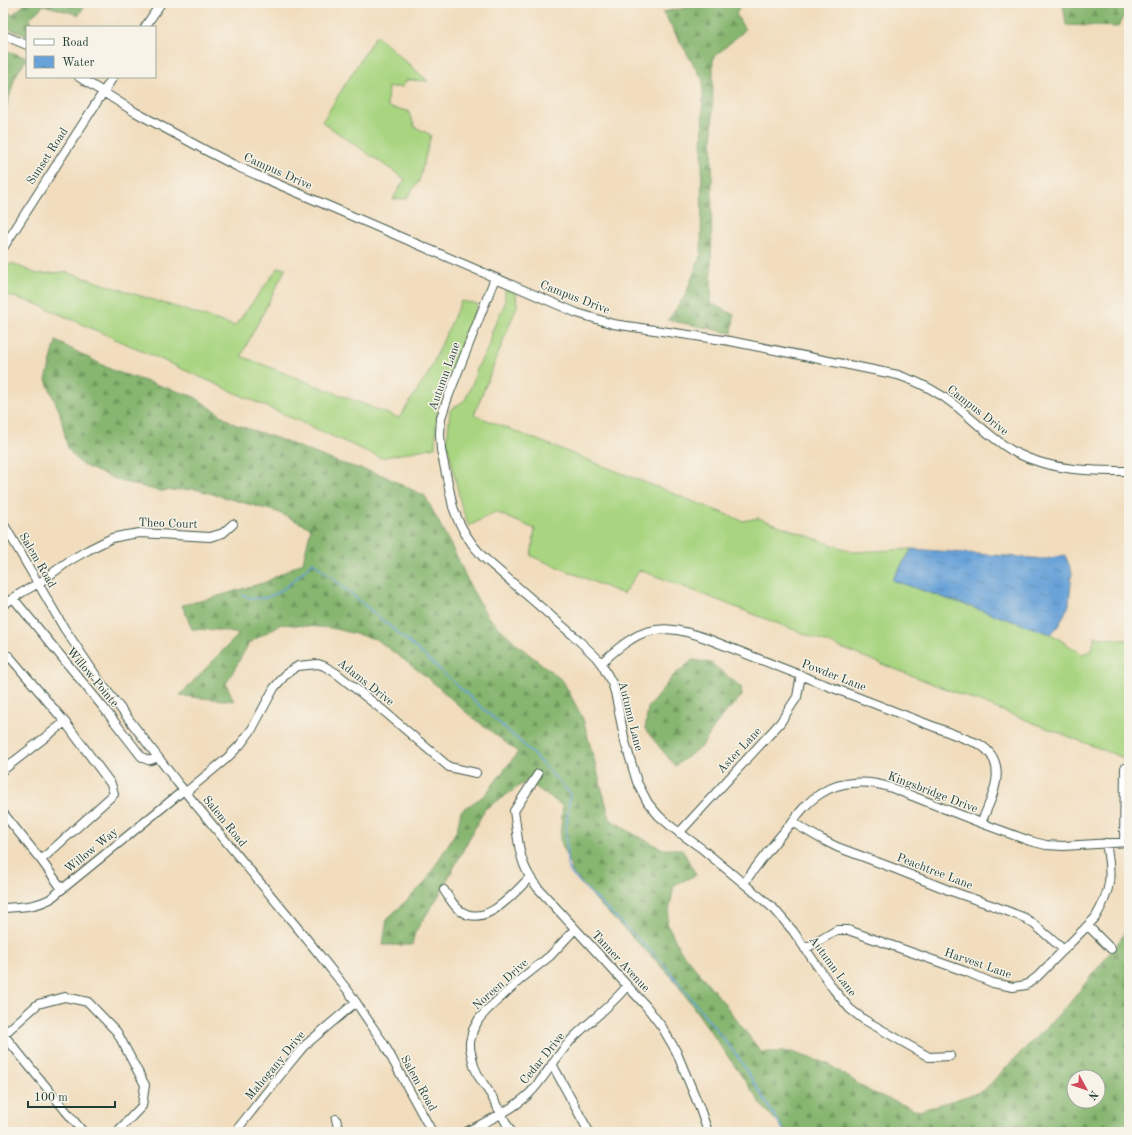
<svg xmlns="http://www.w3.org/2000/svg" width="1132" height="1135" font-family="'Old Standard TT',serif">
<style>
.grass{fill:#a9d581;stroke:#64895a}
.forest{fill:url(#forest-firs);stroke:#527a52;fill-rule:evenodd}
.water{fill:url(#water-ripples);stroke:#447086}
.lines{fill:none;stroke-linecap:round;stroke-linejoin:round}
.stream{stroke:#68a2d8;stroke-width:1.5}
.minor-casing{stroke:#3e5549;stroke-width:10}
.minor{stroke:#fff;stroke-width:8}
.labels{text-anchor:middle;stroke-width:3;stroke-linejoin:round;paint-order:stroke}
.street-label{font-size:12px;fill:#1f3d34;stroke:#f7f3e8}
</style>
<defs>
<pattern id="forest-firs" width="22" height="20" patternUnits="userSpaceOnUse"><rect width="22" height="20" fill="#86b66f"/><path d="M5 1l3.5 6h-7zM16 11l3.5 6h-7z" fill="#6d955c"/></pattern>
<pattern id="water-ripples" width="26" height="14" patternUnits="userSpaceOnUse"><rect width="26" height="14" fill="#68a2d8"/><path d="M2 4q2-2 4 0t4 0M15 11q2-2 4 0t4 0" fill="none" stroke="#5585b0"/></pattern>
</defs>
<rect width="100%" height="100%" fill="#f7f3e8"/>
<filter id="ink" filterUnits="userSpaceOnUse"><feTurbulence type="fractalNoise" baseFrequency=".025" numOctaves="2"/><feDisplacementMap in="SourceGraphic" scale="8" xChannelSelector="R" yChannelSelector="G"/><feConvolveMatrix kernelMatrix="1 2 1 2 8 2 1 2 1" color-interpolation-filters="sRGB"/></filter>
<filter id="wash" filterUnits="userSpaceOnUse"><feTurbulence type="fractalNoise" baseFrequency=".012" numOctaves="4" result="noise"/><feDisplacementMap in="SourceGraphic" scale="16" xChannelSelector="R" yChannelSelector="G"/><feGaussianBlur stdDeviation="0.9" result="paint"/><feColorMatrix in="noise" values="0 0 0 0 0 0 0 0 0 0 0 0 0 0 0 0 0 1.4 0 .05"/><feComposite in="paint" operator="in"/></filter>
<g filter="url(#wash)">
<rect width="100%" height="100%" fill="#f1ddbd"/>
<path class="grass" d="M376,35L428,81L407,80L402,87H388L387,107L408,111L415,127L431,135L419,181L406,199H393L405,179L322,122Z
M11,263L37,274L66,272L235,326L278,268H286L241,356L399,418L428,374L461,301L478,304L438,402L435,447L381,458L37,304L3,294V275Z
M505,289L516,294L517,306L474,415L743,521L758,518L853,552L912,549L892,580L1051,634L1082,654L1091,651L1095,637L1129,640V760L640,570L623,594L531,556L535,529L495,512L469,526L461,505L447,442L450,410L465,400L473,382L477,368L490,344L492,331L505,303Z"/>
<path class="forest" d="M24,3H86L79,15L44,5L30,18L31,27H27V36L3,26V12L13,14L24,5Z
M700,3H742L736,14L745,30L713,58L711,303L734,315L732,333L668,320L685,296L701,254L703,81L663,12L699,5Z
M1063,3H1129V4L1118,27L1066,25Z
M3,49L27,58L15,77L3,119Z
M56,341L114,371L195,397L234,424L279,439L337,462L382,475L425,496L458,559L470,586L487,616L520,647L563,681L583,719L610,819L635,835L663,849H682L696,875L674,885L667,923L680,950L720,998L761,1052H791L828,1064L871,1092L919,1111L983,1091L1069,1004L1121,939L1129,921V1132H787L764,1108L673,978L604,909L573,873L560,839L563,806L527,781L485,809L438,897L415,932L412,945H383L387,919L424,884L457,830L461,811L485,795L518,752L467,713L427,677L376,639L331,628L281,624L249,643L226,684L234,701L192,697L180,695L239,634L219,630L192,629L182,605L205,600L266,582L303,562L311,528L277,512L195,489L159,491L120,481L82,465L68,449L60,413L46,380ZM1074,1077H1098V1101H1074Z
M693,660L711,663L741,687L742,696L721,717L702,746L675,766L645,729L648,708L674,675Z"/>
<path class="water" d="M912,549L1046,559L1065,555L1072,572L1069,605L1059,625L1051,634L892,580Z"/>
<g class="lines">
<path class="stream" d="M243,595C246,596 249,598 252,598C277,602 297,577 313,562L411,644L525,746L570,793L566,829L567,866L573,876L662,962L738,1057L784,1131L786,1132"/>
</g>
</g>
<g filter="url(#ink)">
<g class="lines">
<defs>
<path id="minor" d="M145,27L161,3
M3,35L27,45
M79,77L135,112L205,150L238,167L577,313L613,324L730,341L898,375C919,382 939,392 956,406C976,422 994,441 1016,453C1053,471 1089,471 1129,471
M3,248L113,77
M495,278L448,397L441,418L440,434L441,450L453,507C459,526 469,542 483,557L574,636L596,657L602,665L612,683L615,692L625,742L637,782L648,803L659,816L673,828L701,848L760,897L775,910L793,931L834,990L850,1009L863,1019L929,1057L950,1056
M3,523L64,628L101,683L177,782L310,943L349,992L384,1044L432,1132
M13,598L103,707L141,756C149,762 150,761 158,757
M3,605L21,593L39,583L69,561L88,550L112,538L126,535L140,533L210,537L223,533L233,524
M3,661L9,656L65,722L111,784L114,794L41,860
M601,663C610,655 620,646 630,640C655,623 682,629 708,639L815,681L979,744C1011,763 992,797 981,823
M3,770L65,722
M538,774L514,811C519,841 517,862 537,887L646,1006L662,1027L676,1051L699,1106L708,1132
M186,792L226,759L240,745L252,729L274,688L287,673L298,666L318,664L324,666L336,673L385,712L449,767L476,773
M3,813L41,860L62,889
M792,822L821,839L837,847L893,868L951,891L994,906L1025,918L1035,925L1064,950
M679,833L780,723L797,697L801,675
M1124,842L1125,768
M744,883C759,862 775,842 792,822C800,812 808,801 820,794C840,780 869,780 892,788L981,823L1030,841L1046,845L1063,846L1129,842
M444,890C448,896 452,903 457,908C483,932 513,894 530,877
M3,908C20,907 35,907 50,899L184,790
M1088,926L1111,949
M805,949L837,930H848L967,972L993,983L1013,987L1026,985L1037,977L1095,918C1112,890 1112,875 1106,843
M3,1034L83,1132
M3,1035L38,1004L65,997L88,1002L117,1032L145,1085L142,1106L117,1132
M552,1064L589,1132
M336,1119L339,1132
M235,1132L285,1069L303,1047L356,1002
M466,1132C487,1121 511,1111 529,1094C545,1078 556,1056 572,1039C590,1021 611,1006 627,986
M511,1132L491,1095L479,1077L474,1066L470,1048V1042L473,1030L479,1019L488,1009L522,978L550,956L575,929"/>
</defs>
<use href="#minor" class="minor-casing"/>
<use href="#minor" class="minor"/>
</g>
</g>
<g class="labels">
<g class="street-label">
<text transform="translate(47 156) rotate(-57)" y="4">Sunset Road</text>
<text transform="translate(278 171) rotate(24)" y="4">Campus Drive</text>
<text transform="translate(575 297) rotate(21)" y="4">Campus Drive</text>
<text transform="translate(444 376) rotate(-70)" y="4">Autumn Lane</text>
<text transform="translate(978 410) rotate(38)" y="4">Campus Drive</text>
<text transform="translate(168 523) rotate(2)" y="4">Theo Court</text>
<text transform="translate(38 560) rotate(60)" y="4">Salem Road</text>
<text transform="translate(834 675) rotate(21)" y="4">Powder Lane</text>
<text transform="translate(93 677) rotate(50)" y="4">Willow Pointe</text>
<text transform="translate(366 682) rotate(38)" y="4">Adams Drive</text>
<text transform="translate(631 716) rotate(76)" y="4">Autumn Lane</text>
<text transform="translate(739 750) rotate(-47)" y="4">Aster Lane</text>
<text transform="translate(933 792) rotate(21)" y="4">Kingsbridge Drive</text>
<text transform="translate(225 821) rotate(51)" y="4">Salem Road</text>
<text transform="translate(91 850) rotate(-39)" y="4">Willow Way</text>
<text transform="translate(935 871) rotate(21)" y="4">Peachtree Lane</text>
<text transform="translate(621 961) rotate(47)" y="4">Tanner Avenue</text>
<text transform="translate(978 963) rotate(19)" y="4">Harvest Lane</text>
<text transform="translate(833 966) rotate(54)" y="4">Autumn Lane</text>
<text transform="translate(500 984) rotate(-42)" y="4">Noreen Drive</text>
<text transform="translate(542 1058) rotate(-51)" y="4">Cedar Drive</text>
<text transform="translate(275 1065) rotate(-50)" y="4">Mahogany Drive</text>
<text transform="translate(419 1083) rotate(61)" y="4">Salem Road</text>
</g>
</g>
<rect width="1132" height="1135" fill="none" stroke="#f7f3e8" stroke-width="16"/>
<rect x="26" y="26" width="130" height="52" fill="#f7f3e8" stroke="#a1aaa0"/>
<rect x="34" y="39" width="20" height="6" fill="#ffffff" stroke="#a1aaa0"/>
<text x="62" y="46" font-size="12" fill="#1f3d34">Road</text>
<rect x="34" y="56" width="20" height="12" fill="url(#water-ripples)" stroke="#a1aaa0"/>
<text x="62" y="66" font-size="12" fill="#1f3d34">Water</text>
<g transform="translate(1086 1089) rotate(130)"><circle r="19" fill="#f7f3e8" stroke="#a1aaa0"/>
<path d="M0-3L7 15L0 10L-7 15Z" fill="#d1495b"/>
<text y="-6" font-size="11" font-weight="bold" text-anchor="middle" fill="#1f3d34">N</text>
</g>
<path d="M28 1101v6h87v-6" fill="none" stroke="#1f3d34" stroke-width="2"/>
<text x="34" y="1101" font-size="12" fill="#1f3d34" stroke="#f7f3e8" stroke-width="3" paint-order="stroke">100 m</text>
</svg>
